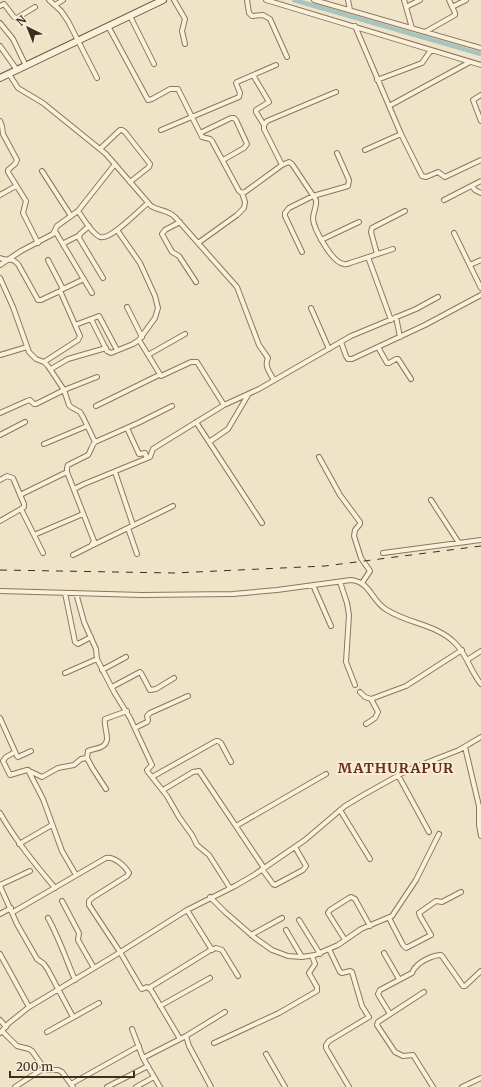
<svg xmlns="http://www.w3.org/2000/svg" width="481" height="1087" font-family="Merriweather,serif">
<style>
.lines{fill:none;stroke-linecap:round;stroke-linejoin:round}
.canal{stroke:#a9c4bc;stroke-width:4.5}
.street-casing{stroke:#8d765c;stroke-width:6}
.secondary-casing{stroke:#6f573f;stroke-width:8}
.street{stroke:#faf1dc;stroke-width:4}
.secondary{stroke:#faf1dc;stroke-width:6}
.rail{stroke:#3d2e20;stroke-width:1;stroke-dasharray:7 7;stroke-linecap:butt}
.labels{text-anchor:middle;stroke-width:4;stroke-linejoin:round;paint-order:stroke}
.district-label{font-size:14px;font-weight:bold;letter-spacing:1px;fill:#6b2e1e;stroke:#f7eed8}
</style>
<rect width="100%" height="100%" fill="#f0e4c8"/>
<g class="lines">
<path class="canal" d="M294,0L481,54"/>
<defs>
<path id="street" d="M49,0L61,11L68,21L97,78
M174,0L185,19L182,31L185,44
M247,0L249,13L252,16L263,15L270,19L287,57
M266,0L481,65
M314,0L481,48
M348,0L350,10
M404,0L412,28
M55,5L63,0
M0,6L4,4L14,17L17,18L35,7
M406,7L420,0
M452,7L466,0
M130,16L154,64
M0,23L13,39L26,66
M108,26L148,100L152,99L170,89H178L202,137L210,139L212,141L239,191L242,193L245,192L282,165L289,162L292,164L316,200C317,207 313,212 313,219C314,229 332,263 344,264C346,265 348,264 350,263L393,249
M355,26L401,134L422,176L426,177L438,172L445,177L481,160
M425,32L455,15V13L449,0
M0,46L17,70
M9,74L18,88L43,103L106,154L151,206C159,211 168,210 175,217L237,287L259,345L268,358C264,366 270,373 274,380
M253,75L269,102L256,110V112L264,125
M377,80L422,63L431,50
M481,95L473,100L481,121
M389,106L470,62
M0,121L2,126L3,134L17,160L15,164L8,170V172L26,201L23,213L38,243
M161,130L239,97L240,93L236,83L237,82L276,65
M200,133L231,118H234L236,120L247,144L244,148L223,160
M100,149L120,130H122L125,132L150,164L149,167L130,182
M365,150L401,134
M282,165L264,129V125L267,121L336,92
M42,171L71,216
M472,186L475,190L481,193
M0,195L16,186
M444,200L481,181
M78,211C83,218 92,234 100,237C110,241 139,210 148,203
M180,222L165,230L162,234L172,252L179,256L196,282
M89,226L80,234L79,238L103,278
M55,231L92,293
M454,233L481,288
M321,240L359,222
M64,243L78,236
M198,243L237,215L244,208L245,202L242,193
M302,252L285,216V213L289,208L313,196L348,186L349,180L337,153
M377,254L371,232L372,228L405,211
M368,257L391,320
M0,258C8,262 10,256 18,264L38,300H41L58,292L61,293L80,336L78,340L44,362
M48,260L63,289
M0,265L21,251L53,234L57,226L78,211L115,164
M470,265L481,260
M0,278L13,307L29,352L36,359L44,362L48,366L64,390L69,405L71,407L80,412L83,417L95,442
M61,290L84,279
M127,307L142,337
M311,308L329,349
M396,317L400,337
M91,319L107,351L111,353L133,344L139,340L155,318L158,308L155,296L140,263L117,230
M75,325L99,316L117,350
M139,340L161,376L191,362H197L224,405
M341,342L346,356L348,359H352L425,325L481,295
M378,347L387,363H389L396,359H398L411,379
M0,355L27,347
M148,355L185,334
M51,369L68,359L106,348
M96,406L159,375
M0,413L27,401L30,400L34,404H36L64,390L97,377
M196,422L262,523
M127,428L139,454L145,453L147,458
M0,435L25,422
M209,442L228,429L248,395
M44,444L87,426
M319,457L340,495L360,522V524L355,530L354,536L361,558L370,571L362,583
M115,472L133,525
M0,480L7,476L13,478L24,504V507L21,509L0,521
M74,489L84,484L150,457L153,449L156,447L224,405L259,389L351,336L416,309L438,297
M20,495L67,472
M431,500L459,543
M21,509L43,553
M128,528L137,554
M34,535L83,514
M93,545L173,506
M383,553L481,540
M73,555L91,546L94,541L67,472V468L68,465L88,455C91,451 91,446 95,442L138,423L172,406
M340,582L347,603L349,615L346,662L355,685
M313,585L331,626
M0,591L142,595L233,594L277,590L351,580C371,582 371,601 387,610C409,624 436,624 455,643C467,655 471,672 481,684
M65,593L75,642L78,644L91,637
M76,593L84,622L96,649L97,659L114,692L130,718L151,763L152,765L147,770L148,772L167,796L179,817L192,835L197,845L209,855L230,888
M467,660L481,651
M102,670L126,657
M65,673L97,659
M112,687L140,672L141,673L150,690L156,689L174,678
M360,692L365,697L371,699L378,712L375,718L366,724
M371,699L406,686L462,650
M0,718L17,756L18,757L31,751
M135,728L147,722L148,720L147,716L150,713L188,696
M465,747L479,806V825L481,836
M15,752L6,757L3,761L10,775L27,770L42,777L58,768L74,765L81,759L87,758L93,769L106,789
M87,758L88,751C92,749 97,749 101,747C113,742 103,728 105,719L127,711
M28,770L43,799L62,851L76,875
M398,775L429,832
M152,777L216,741H218L221,743L231,762
M163,790L193,772L199,771L264,868
M340,810L370,859
M0,813C16,841 35,864 55,888
M236,826L326,774
M19,844L52,825
M262,869L273,884L275,885L303,870L306,866L295,847
M0,885L30,871
M0,886L17,924L37,959L44,964L48,970L73,1017
M210,897L225,912L255,938L272,950L288,956L302,957L315,955L338,945L361,929L392,916L416,880L439,834
M62,901L79,933L78,940L94,968
M187,910L212,950
M13,912L106,858C114,856 125,866 129,873L127,876L92,898L89,901V905L120,952L141,988L142,989L147,987L151,990L180,1039
M0,914L11,908
M48,918C59,938 66,959 75,980
M389,918L403,945L406,948L408,947L431,935L420,916L419,913L436,901L442,902L461,892
M299,920L320,954
M286,930L302,957
M251,935L282,918
M345,940L328,913L330,910L349,898L351,897L355,899L370,926
M329,949L340,972L342,973L350,971L352,972L362,1006L369,1017L329,1041L326,1045V1048L349,1087
M384,953L399,979
M0,954L29,1007
M149,988L209,951L216,948L222,950L238,976
M424,992L378,1022L377,1025L395,1052L403,1056L413,1055L433,1087
M160,1006L210,978
M390,1014L379,996L378,994L380,990L412,973C413,971 414,968 416,967C420,961 434,955 441,955L442,956L463,986H465L481,971
M0,1020L6,1027
M132,1029L143,1058L160,1087
M2,1031L17,1046L29,1049L32,1051L44,1068L48,1070H58L62,1072L73,1087
M47,1032L99,1003
M0,1033L9,1023L29,1007L114,956L187,910L235,886L254,875L305,840L345,806L365,794L408,770L459,750L481,737
M186,1036L189,1046L211,1087
M214,1043L279,1013L317,991V987L309,973L315,964L312,956
M266,1054L285,1087
M143,1058L186,1036L225,1012
M71,1084L139,1046
M15,1087L44,1068
M107,1087L148,1066
M136,1087L154,1077
M462,1087L481,1078"/>
<path id="secondary" d="M0,78L163,0"/>
</defs>
<use href="#street" class="street-casing"/>
<use href="#secondary" class="secondary-casing"/>
<use href="#street" class="street"/>
<use href="#secondary" class="secondary"/>
<path class="rail" d="M0,570L174,573L325,566L481,546"/>
</g>
<g class="labels">
<g class="district-label">
<text x="396" y="773">MATHURAPUR</text>
</g>
</g>
<g transform="translate(28 28) rotate(317)" stroke="#f7eed8" stroke-width="3" paint-order="stroke">
<path d="M0-3L7 15L0 10L-7 15Z" fill="#3d2e20"/>
<text y="-6" font-size="11" font-weight="bold" text-anchor="middle" fill="#3d2e20">N</text>
</g>
<path d="M10 1071v6h124v-6" fill="none" stroke="#3d2e20" stroke-width="2"/>
<text x="16" y="1071" font-size="12" fill="#3d2e20" stroke="#f7eed8" stroke-width="3" paint-order="stroke">200 m</text>
</svg>
